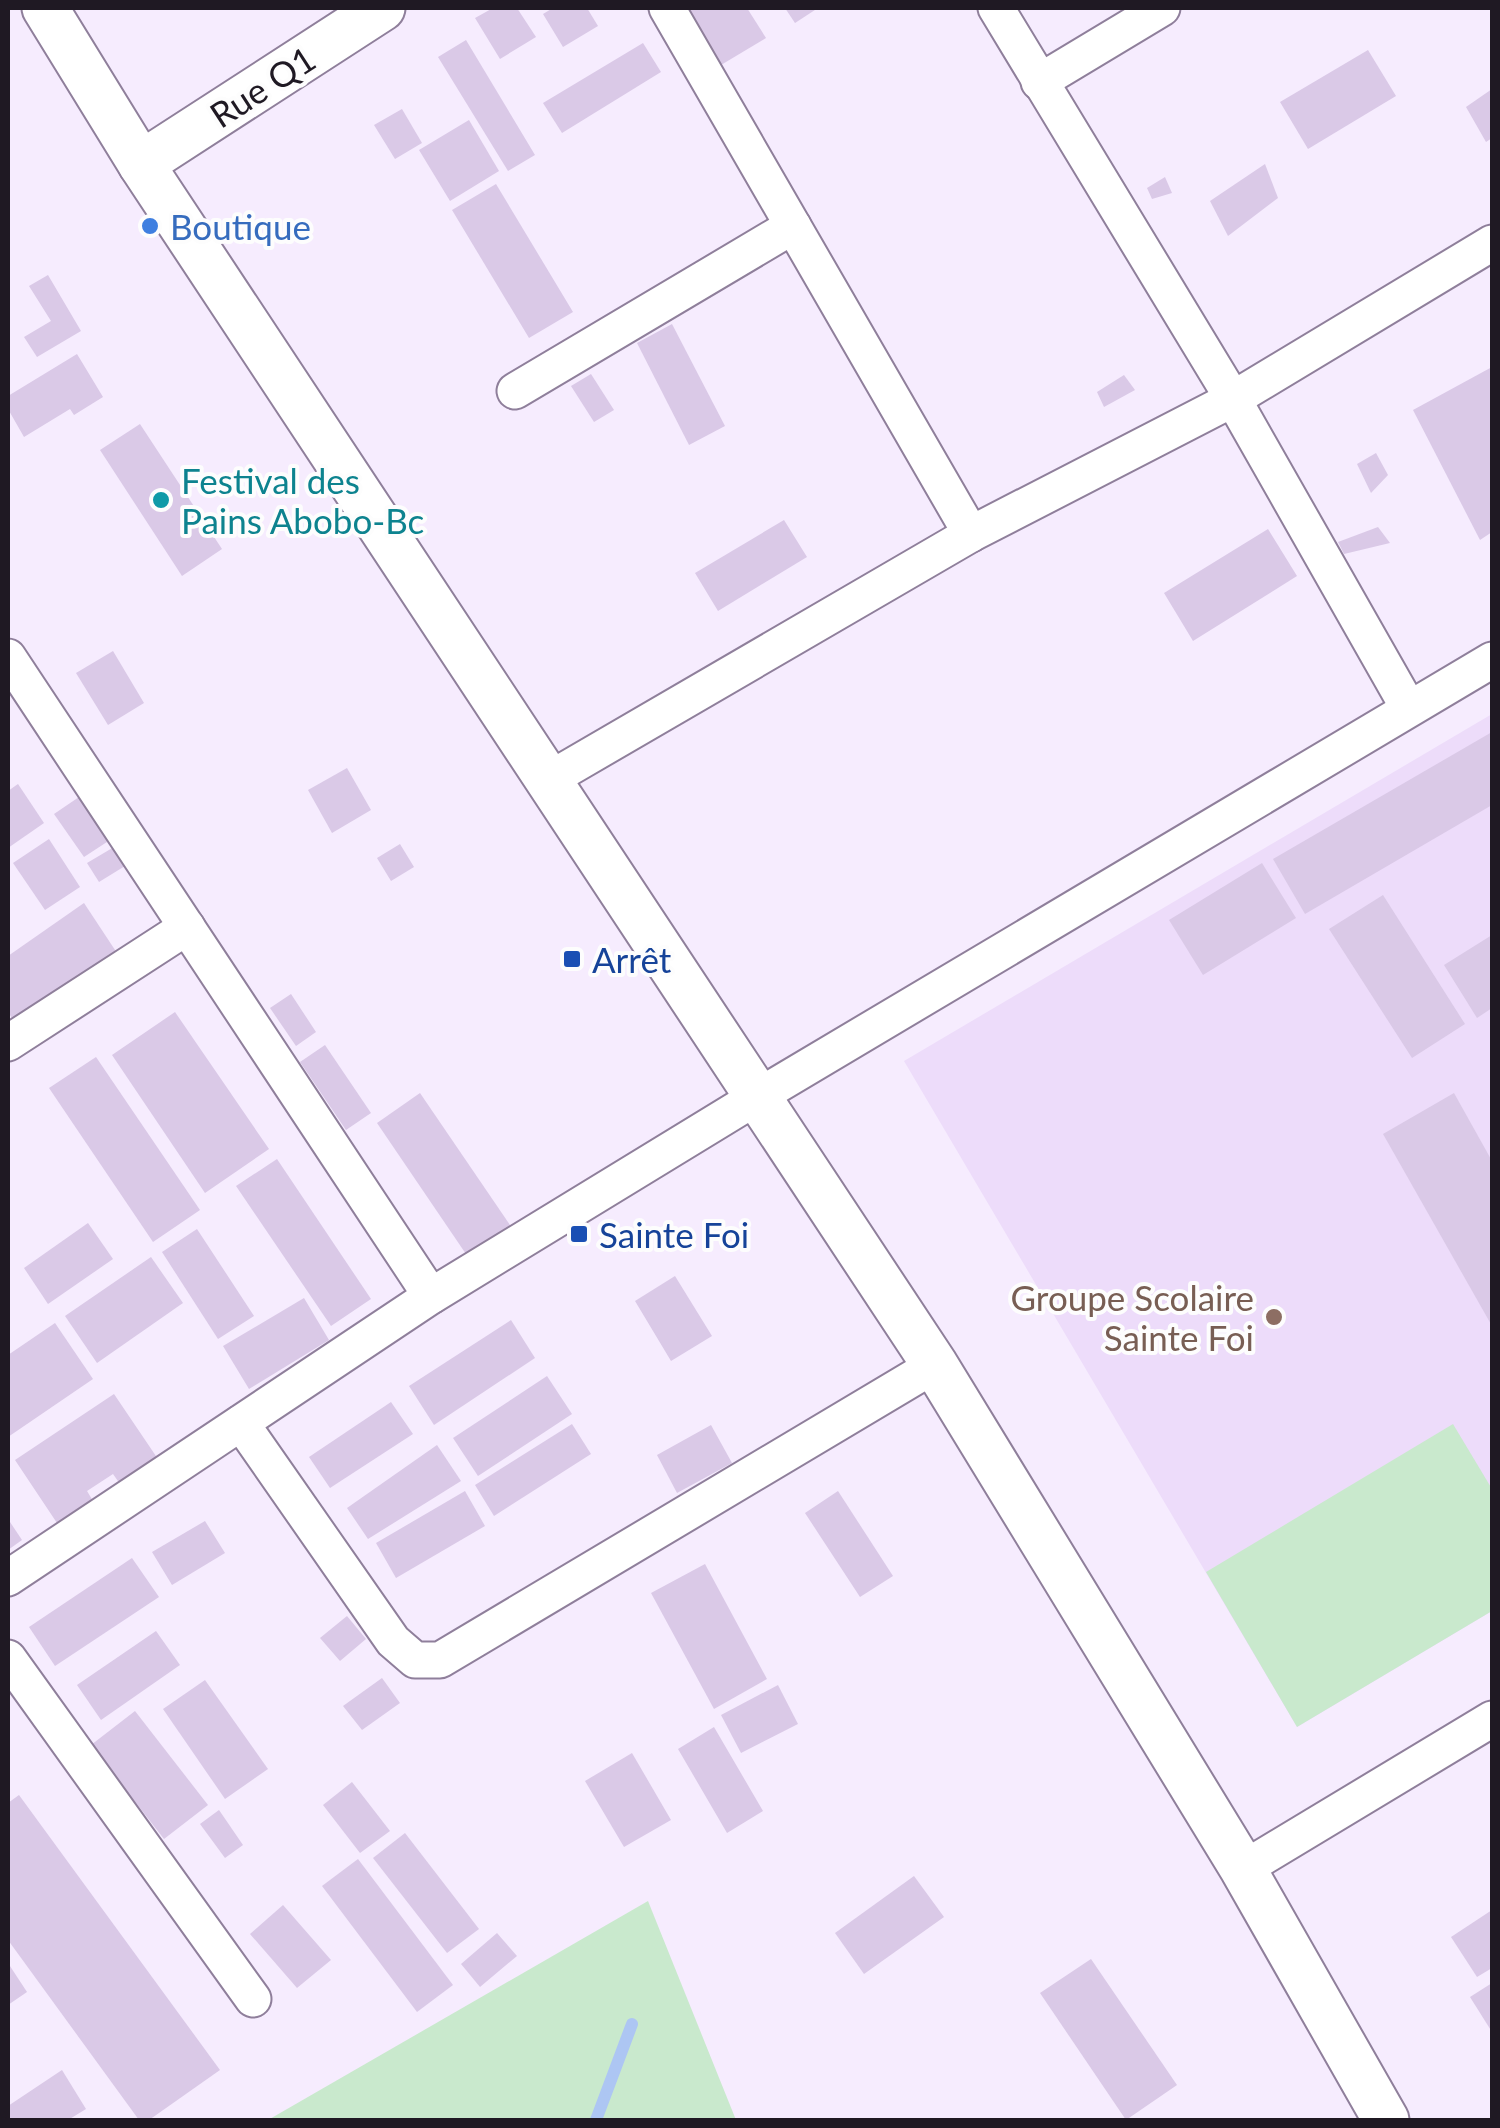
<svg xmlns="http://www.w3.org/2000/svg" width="1500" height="2128" font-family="Lato,sans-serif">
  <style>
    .built { fill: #eddcfa }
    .green { fill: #c9e9cd }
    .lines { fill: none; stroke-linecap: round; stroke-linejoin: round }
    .stream { stroke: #adc6f3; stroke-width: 12 }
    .building { fill: #dac9e7 }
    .minor-casing { stroke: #8f7f9b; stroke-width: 39 }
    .tertiary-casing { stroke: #8f7f9b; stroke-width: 49 }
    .minor { stroke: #fff; stroke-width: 35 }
    .tertiary { stroke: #fff; stroke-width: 45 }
    .shop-dot { fill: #3f7fe0; stroke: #fdfdfd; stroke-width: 4 }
    .culture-dot { fill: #0f9aa8; stroke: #fdfdfd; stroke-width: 4 }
    .transit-dot { fill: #1a4fb4; stroke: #fdfdfd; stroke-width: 4 }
    .education-dot { fill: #8d6e63; stroke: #fdfdfd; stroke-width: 4 }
    .labels { text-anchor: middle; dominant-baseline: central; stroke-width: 8; stroke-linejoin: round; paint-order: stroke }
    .street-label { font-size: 35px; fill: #1f1923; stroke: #fdfdfd }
    .shop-label { font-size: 35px; fill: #366cbe; stroke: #fdfdfd; text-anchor: start }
    .culture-label { font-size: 35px; fill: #0d838f; stroke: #fdfdfd; text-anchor: start }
    .transit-label { font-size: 35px; fill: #164399; stroke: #fdfdfd; text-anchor: start }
    .education-label { font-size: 35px; fill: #785e54; stroke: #fdfdfd; text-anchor: end }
  </style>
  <rect width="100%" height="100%" fill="#f6ecfe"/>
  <!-- built -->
  <path class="built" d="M1492,714V1611L1297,1727L904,1061Z"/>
  <!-- green -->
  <g class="green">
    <path d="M1453,1424L1492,1489V1611L1297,1727L1206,1572Z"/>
    <path d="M648,1901L736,2120H268Z"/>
  </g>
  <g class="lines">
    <!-- stream -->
    <path class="stream" d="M596,2120L632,2024"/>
  </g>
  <!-- building -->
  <g class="building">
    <path d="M493,8H517L536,37L500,59L475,18Z"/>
    <path d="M553,8H587L598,26L563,47L543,14Z"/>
    <path d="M686,8H747L766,38L721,65Z"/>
    <path d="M785,8H818L795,23Z"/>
    <path d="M466,40L535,155L508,171L438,57Z"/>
    <path d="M643,43L661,72L562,133L543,103Z"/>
    <path d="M1368,50L1396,96L1308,149L1280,102Z"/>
    <path d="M1492,89V138L1486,142L1466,107Z"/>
    <path d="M402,109L422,143L395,159L374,125Z"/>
    <path d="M469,120L499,171L450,201L419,150Z"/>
    <path d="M1265,164L1278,198L1228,236L1210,201Z"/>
    <path d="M1165,177L1172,193L1152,199L1147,188Z"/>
    <path d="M496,184L573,312L529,338L452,210Z"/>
    <path d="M48,275L81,331L37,357L24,337L51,321L29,286Z"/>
    <path d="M672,324L725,426L689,445L637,343Z"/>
    <path d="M77,354L103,397L74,415L70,409L24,437L8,409V396Z"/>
    <path d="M1492,367V532L1480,540L1413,410Z"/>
    <path d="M591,374L614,410L594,422L571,386Z"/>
    <path d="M1124,375L1135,390L1104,407L1097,392Z"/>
    <path d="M140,424L222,549L182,576L100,450Z"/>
    <path d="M1376,453L1388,475L1371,493L1357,464Z"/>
    <path d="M784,520L807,557L718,611L695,573Z"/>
    <path d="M1378,527L1390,543L1344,554L1338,542Z"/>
    <path d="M1268,529L1297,576L1193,641L1164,593Z"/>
    <path d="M113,651L144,703L108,725L76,673Z"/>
    <path d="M1492,732V805L1305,914L1273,859Z"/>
    <path d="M347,768L371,810L332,833L308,790Z"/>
    <path d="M18,784L44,823L8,848V791Z"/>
    <path d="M79,797L110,840L84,857L54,814Z"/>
    <path d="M49,839L80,887L45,910L13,863Z"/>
    <path d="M400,844L414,867L391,881L377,858Z"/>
    <path d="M114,847L125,866L99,882L87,863Z"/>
    <path d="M1262,863L1296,918L1203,975L1169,920Z"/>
    <path d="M1383,895L1465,1024L1412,1058L1329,929Z"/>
    <path d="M84,903L117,953L15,1023L8,1012V956Z"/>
    <path d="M1492,935V1008L1477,1018L1444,965Z"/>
    <path d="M291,994L316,1032L296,1046L270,1008Z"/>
    <path d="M175,1012L269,1149L205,1193L112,1055Z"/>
    <path d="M325,1045L371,1113L346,1130L300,1062Z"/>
    <path d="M96,1057L200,1210L153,1242L49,1088Z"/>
    <path d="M420,1093L512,1228L468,1257L377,1123Z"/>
    <path d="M1454,1093L1492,1161V1326L1383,1134Z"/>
    <path d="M277,1159L371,1299L331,1326L236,1186Z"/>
    <path d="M88,1223L113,1259L48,1304L24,1268Z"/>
    <path d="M197,1229L254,1316L218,1339L162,1252Z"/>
    <path d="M151,1257L183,1303L97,1363L65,1316Z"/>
    <path d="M675,1276L712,1336L671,1361L635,1301Z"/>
    <path d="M304,1298L329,1340L249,1389L223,1346Z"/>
    <path d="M511,1320L535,1358L434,1425L409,1386Z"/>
    <path d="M55,1323L93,1379L8,1437V1355Z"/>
    <path d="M547,1376L572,1414L478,1476L453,1438Z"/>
    <path d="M114,1394L162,1465L125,1491L113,1474L87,1491L96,1506L61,1529L15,1460Z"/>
    <path d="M391,1402L413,1434L330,1488L309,1457Z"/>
    <path d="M572,1424L591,1454L494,1516L475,1485Z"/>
    <path d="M711,1425L732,1463L677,1493L657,1455Z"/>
    <path d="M437,1445L461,1481L368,1539L347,1508Z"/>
    <path d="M465,1491L485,1526L396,1578L376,1543Z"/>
    <path d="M838,1491L893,1576L860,1597L805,1513Z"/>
    <path d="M8,1519L22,1540L8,1550Z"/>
    <path d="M205,1521L225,1553L172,1585L152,1552Z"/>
    <path d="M132,1558L159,1597L55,1666L29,1627Z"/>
    <path d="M705,1564L767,1679L714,1709L651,1593Z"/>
    <path d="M347,1616L366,1639L340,1661L320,1638Z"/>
    <path d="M156,1631L180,1665L101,1720L77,1685Z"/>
    <path d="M382,1678L400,1703L362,1730L343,1706Z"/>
    <path d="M205,1680L268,1769L225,1799L163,1709Z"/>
    <path d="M778,1685L798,1724L741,1753L721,1715Z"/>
    <path d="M135,1711L208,1805L164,1839L91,1745Z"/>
    <path d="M714,1727L763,1811L727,1833L678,1749Z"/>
    <path d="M632,1753L671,1820L624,1847L585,1781Z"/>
    <path d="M352,1782L390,1831L360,1853L323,1805Z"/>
    <path d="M19,1795L220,2070L149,2120H139L8,1940V1803Z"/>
    <path d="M219,1810L243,1845L225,1858L200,1824Z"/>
    <path d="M405,1833L479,1929L447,1953L373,1858Z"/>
    <path d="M358,1859L453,1985L417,2012L322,1886Z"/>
    <path d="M914,1876L944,1917L864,1974L835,1933Z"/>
    <path d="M283,1905L331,1960L297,1988L250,1934Z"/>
    <path d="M1492,1910V1968L1477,1977L1451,1937Z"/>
    <path d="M497,1933L517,1956L480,1987L461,1964Z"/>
    <path d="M1091,1959L1177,2085L1126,2120L1040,1993Z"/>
    <path d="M8,1963L27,1992L8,2005Z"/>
    <path d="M1492,1983V2032L1470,1997Z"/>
    <path d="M62,2070L86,2109L68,2120H8V2106Z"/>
  </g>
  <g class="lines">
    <!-- minor casing -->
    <g class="minor-casing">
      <g id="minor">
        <path d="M667,8L971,534"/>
        <path d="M996,8L1233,399L1408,707"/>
        <path d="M1039,82L1162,8"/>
        <path d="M515,391L793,226"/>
        <path d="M8,657L431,1296"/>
        <path d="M548,780L971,534L1233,399L1492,243"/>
        <path d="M8,1043L187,927"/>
        <path d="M241,1423L393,1641L415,1660H440L935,1365"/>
        <path d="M8,1578L431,1296L757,1097L1492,660"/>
        <path d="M8,1658L253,1999"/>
        <path d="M1243,1869L1492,1719"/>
      </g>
    </g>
    <!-- tertiary casing -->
    <g class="tertiary-casing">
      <g id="tertiary">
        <path d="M45,8L141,164L935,1365L1243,1869L1386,2120"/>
        <path d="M141,164L382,8"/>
      </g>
    </g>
    <!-- minor -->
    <use href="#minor" class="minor"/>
    <!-- tertiary -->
    <use href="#tertiary" class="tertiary"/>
  </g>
  <!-- markers -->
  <circle class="shop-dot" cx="150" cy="226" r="10"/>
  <circle class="culture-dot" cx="161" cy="500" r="10"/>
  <g class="transit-dot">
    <rect x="562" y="949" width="20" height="20" rx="5"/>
    <rect x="569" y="1224" width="20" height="20" rx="5"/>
  </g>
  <circle class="education-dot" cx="1274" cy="1317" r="10"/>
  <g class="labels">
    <!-- street labels -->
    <g class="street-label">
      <text transform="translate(262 86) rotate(-33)">Rue Q1</text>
    </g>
    <!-- shop labels -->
    <g class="shop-label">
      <text x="170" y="226">Boutique</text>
    </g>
    <!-- culture labels -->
    <g class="culture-label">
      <text x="181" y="480">Festival des<tspan x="181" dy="40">Pains Abobo-Bc</tspan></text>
    </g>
    <!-- transit labels -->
    <g class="transit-label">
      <text x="592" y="959">Arrêt</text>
      <text x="599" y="1234">Sainte Foi</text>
    </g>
    <!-- education labels -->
    <g class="education-label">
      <text x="1254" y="1297">Groupe Scolaire<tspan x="1254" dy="40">Sainte Foi</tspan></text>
    </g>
  </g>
  <!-- border -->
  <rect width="1500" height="2128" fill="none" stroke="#1f1923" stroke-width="20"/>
</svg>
